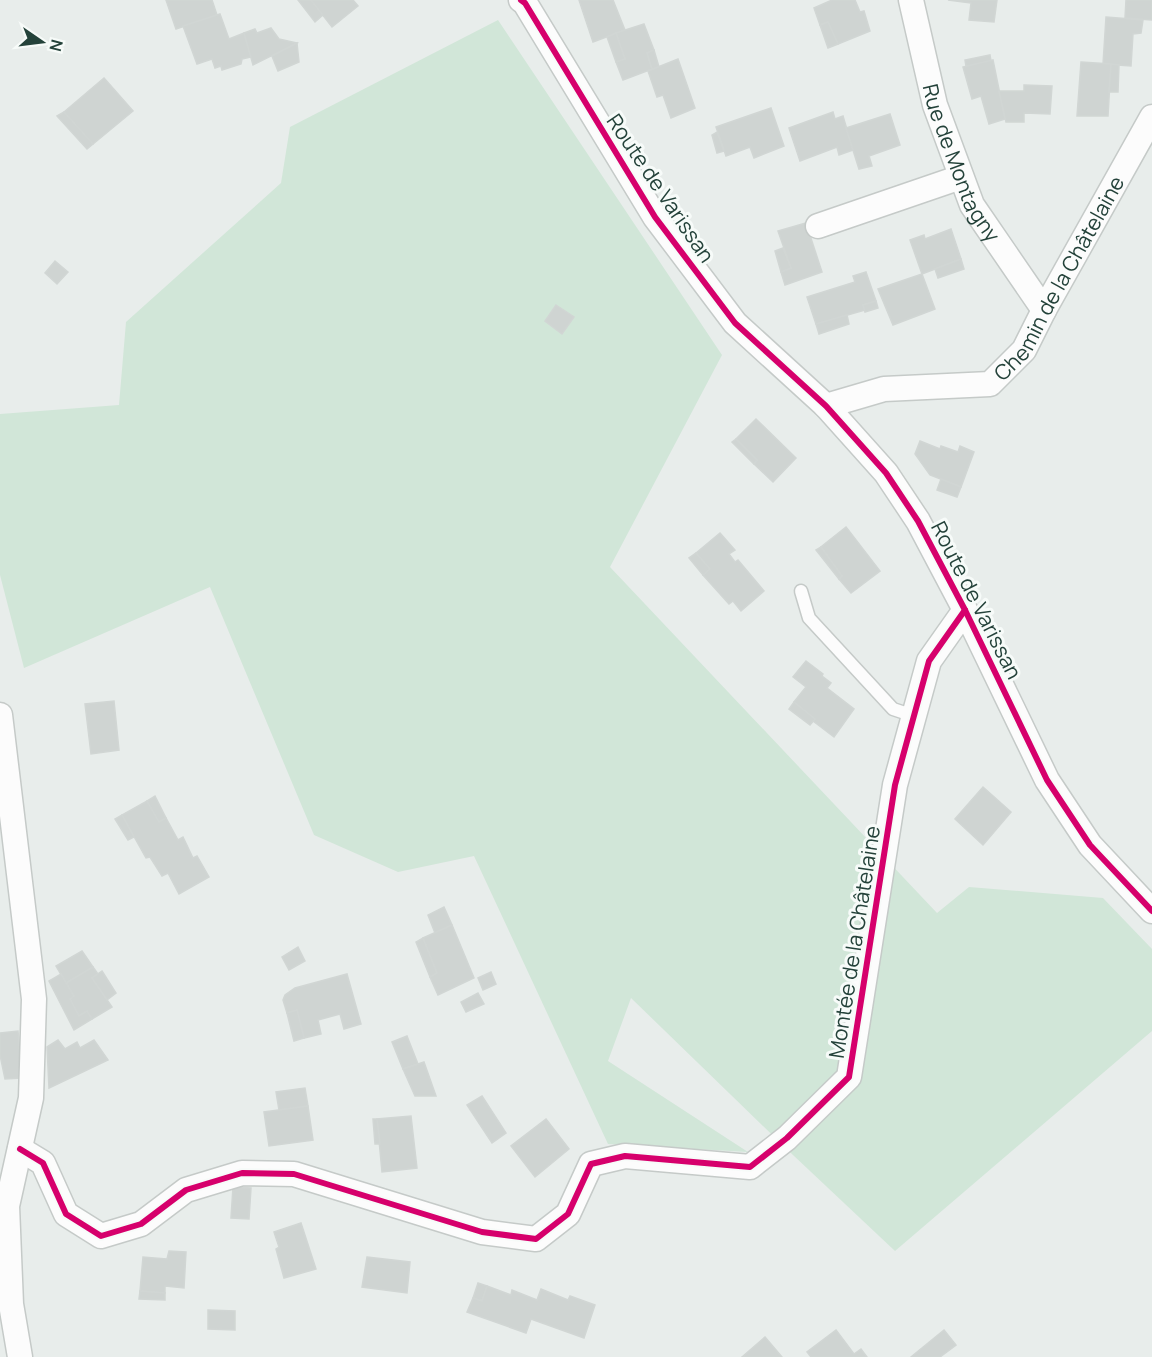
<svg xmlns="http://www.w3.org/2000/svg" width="1152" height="1357" font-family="Manrope,sans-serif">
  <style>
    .green { fill: #d1e6d8 }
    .building { fill: #cfd4d2; stroke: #d1d6d4; stroke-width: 1.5 }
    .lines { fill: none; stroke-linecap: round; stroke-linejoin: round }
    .service-casing { stroke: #c5cac8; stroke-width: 15 }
    .minor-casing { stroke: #c5cac8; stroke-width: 27 }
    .service { stroke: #fcfcfc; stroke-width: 12 }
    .minor { stroke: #fcfcfc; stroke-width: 24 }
    .cycleway-casing { stroke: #f7fbf9; stroke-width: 10 }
    .cycleway { stroke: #d6006c; stroke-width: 6 }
    .labels { text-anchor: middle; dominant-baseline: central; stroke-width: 6; stroke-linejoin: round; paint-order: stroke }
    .street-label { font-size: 21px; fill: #24423a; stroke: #f7fbf9 }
  </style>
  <rect width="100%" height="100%" fill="#e8edeb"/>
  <!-- green -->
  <path class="green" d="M498,20L722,355L610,567L937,913L969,887L1103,898L1152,949V1031L895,1251L793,1155L631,998L608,1061L748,1152L608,1144L474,856L398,872L314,835L210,587L24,668L0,575V414L119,405L126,322L281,183L290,127Z"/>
  <!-- building -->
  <g class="building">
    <path d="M166,0H212L217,15L176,29Z"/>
    <path d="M298,0H311L323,15L315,22Z"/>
    <path d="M311,0H353L358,6L332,27Z"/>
    <path d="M579,0H613L625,30L593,42Z"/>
    <path d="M832,0H855L860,12L864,11L870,31L838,44L828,22L820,25L814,8Z"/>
    <path d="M948,0H997L994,22L969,20L971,3Z"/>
    <path d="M1126,0H1152V20L1125,18Z"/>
    <path d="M220,14L229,39L244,33L251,57L242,59L241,64L222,70L221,66L215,68L212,59L197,64L183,26Z"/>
    <path d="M1106,17L1143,20L1141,33L1133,34L1131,66L1103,64Z"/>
    <path d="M828,22L838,44L828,48L820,25Z"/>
    <path d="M644,24L654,50L647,53L652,69L623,80L616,62L625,59L616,33Z"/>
    <path d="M271,28L279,39L297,43L253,65L244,33L255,29L257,33Z"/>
    <path d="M616,33L625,59L616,62L607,37Z"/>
    <path d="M297,43L299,62L278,71L272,56Z"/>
    <path d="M654,50L659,67L652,69L647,53Z"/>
    <path d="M990,55L991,61L966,66L965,60Z"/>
    <path d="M678,59L695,108L671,118L663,95L657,97L648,71Z"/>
    <path d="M993,60L1005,119L989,124L981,96L972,99L963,67Z"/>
    <path d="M1081,62L1111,64L1108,116H1077Z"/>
    <path d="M1111,64L1119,65L1118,92H1109Z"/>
    <path d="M104,78L133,111L93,144L64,112Z"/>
    <path d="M1024,85L1052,86L1050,114L1024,113V122H1006L999,91H1024Z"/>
    <path d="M771,108L784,146L754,158L750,147L726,156L716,127Z"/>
    <path d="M64,112L93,144L87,149L57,116Z"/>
    <path d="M833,112L835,119L843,116L853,150L839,155L837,147L800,161L789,128Z"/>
    <path d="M890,114L900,145L869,156L872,166L859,169L846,128Z"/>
    <path d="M717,132L724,151L717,153L712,135Z"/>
    <path d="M806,223L822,272L785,285L781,272L791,268L778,231Z"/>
    <path d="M951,229L961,259L922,274L910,240L924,235L925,239Z"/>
    <path d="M783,248L791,268L781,272L775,251Z"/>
    <path d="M961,259L964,269L938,278L935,269Z"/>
    <path d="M55,261L68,272L57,284L45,273Z"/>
    <path d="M866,272L876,301L863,305L865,310L816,324L807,297L855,282L853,276Z"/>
    <path d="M922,274L935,309L893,325L878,289Z"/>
    <path d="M876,301L878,308L865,312L863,305Z"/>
    <path d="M556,305L574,317L562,334L545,321Z"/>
    <path d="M847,315L849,324L819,334L816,324Z"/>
    <path d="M756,419L796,458L773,482L754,464L757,460L736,439Z"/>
    <path d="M736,439L757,460L754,464L732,442Z"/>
    <path d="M920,441L940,449L941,446L958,452L960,446L974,452L961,487L930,475L915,454Z"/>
    <path d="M941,479L961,487L957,497L937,490Z"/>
    <path d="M846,527L880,571L851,593L839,579L842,576L821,547Z"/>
    <path d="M720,533L735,550L729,554L735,562L738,560L764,591L741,611L733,601L729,604L703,575L710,569L696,553Z"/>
    <path d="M821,547L842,576L839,579L816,550Z"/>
    <path d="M696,553L710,569L703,575L689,558Z"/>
    <path d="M806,661L823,674L822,676L831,683L827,688L854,709L834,737L813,721L815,719L794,702L806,687L793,677Z"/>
    <path d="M114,701L119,750L91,754L85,704Z"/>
    <path d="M794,702L815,719L810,725L789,709Z"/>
    <path d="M983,787L1011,812L983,845L955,819Z"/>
    <path d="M155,796L166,818L159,822L147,801Z"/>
    <path d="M147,801L159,822L166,818L178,840L183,837L193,858L197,856L209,877L179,894L168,873L162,876L150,857L146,858L122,815Z"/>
    <path d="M122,815L134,837L128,840L115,819Z"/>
    <path d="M444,907L452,925L435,933L428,915Z"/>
    <path d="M452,925L474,978L438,995L430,977L437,973L423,938Z"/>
    <path d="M423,938L437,973L430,977L416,942Z"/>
    <path d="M298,947L305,961L289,970L282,957Z"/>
    <path d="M82,951L93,967L66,983L56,966Z"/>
    <path d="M93,967L98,974L92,978L112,1007L92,1019L87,1011L79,1016L70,999L74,996L66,983Z"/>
    <path d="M102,971L116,993L107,1000L92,978Z"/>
    <path d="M491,972L496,984L483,990L478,978Z"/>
    <path d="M61,974L74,996L70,999L79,1016L87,1011L92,1019L74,1030L49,981Z"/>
    <path d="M347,974L361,1024L344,1029L340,1014L318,1020L321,1034L304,1038L297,1010L287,1013L283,1000L285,995L295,988Z"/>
    <path d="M478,993L484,1004L466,1012L461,1002Z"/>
    <path d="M297,1010L304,1038L294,1041L287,1013Z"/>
    <path d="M18,1031L22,1078L5,1079L0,1055V1033Z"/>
    <path d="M407,1036L418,1064L403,1069L392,1042Z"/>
    <path d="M58,1040L65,1049L77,1042L80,1048L94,1040L108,1060L49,1088L47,1047Z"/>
    <path d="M424,1062L436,1096H415L403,1069Z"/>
    <path d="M305,1088L308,1106L279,1110L276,1092Z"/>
    <path d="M482,1096L506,1133L492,1143L467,1105Z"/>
    <path d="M308,1106L313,1140L269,1146L264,1112Z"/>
    <path d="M411,1116L417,1168L382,1172L377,1119Z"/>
    <path d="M373,1119H377L380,1144H375Z"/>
    <path d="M546,1119L569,1149L535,1177L511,1146Z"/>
    <path d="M233,1187L251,1188L249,1219L231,1218Z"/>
    <path d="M301,1223L316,1269L284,1278L276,1249L279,1247L274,1232Z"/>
    <path d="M169,1251L186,1252L184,1288L165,1286V1293L140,1291L143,1257L167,1259Z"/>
    <path d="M367,1257L410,1262L407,1293L362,1287Z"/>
    <path d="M478,1283L487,1286L482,1301L473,1298Z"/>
    <path d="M487,1286L511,1295L512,1290L537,1300L541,1289L568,1300L570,1296L595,1305L584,1338L531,1319L526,1333L467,1312L473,1298L482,1301Z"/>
    <path d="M140,1291L165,1293V1300L139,1299Z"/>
    <path d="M208,1310L235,1311V1330L208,1329Z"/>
    <path d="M836,1330L854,1354L861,1349L867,1357H811L807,1352Z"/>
    <path d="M944,1330L956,1345L940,1357H911Z"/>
    <path d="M765,1337L782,1357H742Z"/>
  </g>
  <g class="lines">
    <!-- service casing -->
    <g class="service-casing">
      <path id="service" d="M801,591L809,618L893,709L914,716"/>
    </g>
    <!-- minor casing -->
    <g class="minor-casing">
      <g id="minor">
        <path d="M521,0L525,3L655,217L735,323L826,406L886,473L918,521L965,610L1047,780L1090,845L1152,911"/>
        <path id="s1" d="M911,0L935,105L972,205L1044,310"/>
        <path d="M818,226L961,177"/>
        <path id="s2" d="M826,406L884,389L990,384L1024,350L1044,310L1152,117"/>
        <path d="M0,715L34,999L31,1098L7,1206L11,1304L20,1357"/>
        <path d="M20,1149L43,1163L66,1214L101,1236L141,1224L186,1190L242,1173L294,1174L482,1232L536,1239L568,1214L591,1164L625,1156L750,1167L787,1138L849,1077L895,785L929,661L965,610"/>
      </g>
    </g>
    <!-- service -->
    <use href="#service" class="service"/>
    <!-- minor -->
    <use href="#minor" class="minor"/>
    <!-- cycleway casing -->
    <g class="cycleway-casing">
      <g id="cycleway">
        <path d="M521,0L525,3L655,217L735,323L826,406L886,473L918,521L965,610L1047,780L1090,845L1152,911"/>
        <path d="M20,1149L43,1163L66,1214L101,1236L141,1224L186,1190L242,1173L294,1174L482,1232L536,1239L568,1214L591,1164L625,1156L750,1167L787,1138L849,1077L895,785L929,661L965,610"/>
      </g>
    </g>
    <!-- cycleway -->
    <use href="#cycleway" class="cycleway"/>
  </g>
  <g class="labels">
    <!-- street labels -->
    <g class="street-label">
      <text stroke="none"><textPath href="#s1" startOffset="171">Rue de Montagny</textPath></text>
      <text transform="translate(661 188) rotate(56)">Route de Varissan</text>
      <text stroke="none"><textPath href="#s2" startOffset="294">Chemin de la Châtelaine</textPath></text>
      <text transform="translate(977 600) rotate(63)">Route de Varissan</text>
      <text transform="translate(854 942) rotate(-81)">Montée de la Châtelaine</text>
    </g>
  </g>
  <!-- north arrow -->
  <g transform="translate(42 42) rotate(104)" stroke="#f7fbf9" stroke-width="4.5" paint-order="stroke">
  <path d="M0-4.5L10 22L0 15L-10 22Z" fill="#24423a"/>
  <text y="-9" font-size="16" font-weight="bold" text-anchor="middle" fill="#24423a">N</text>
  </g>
</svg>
